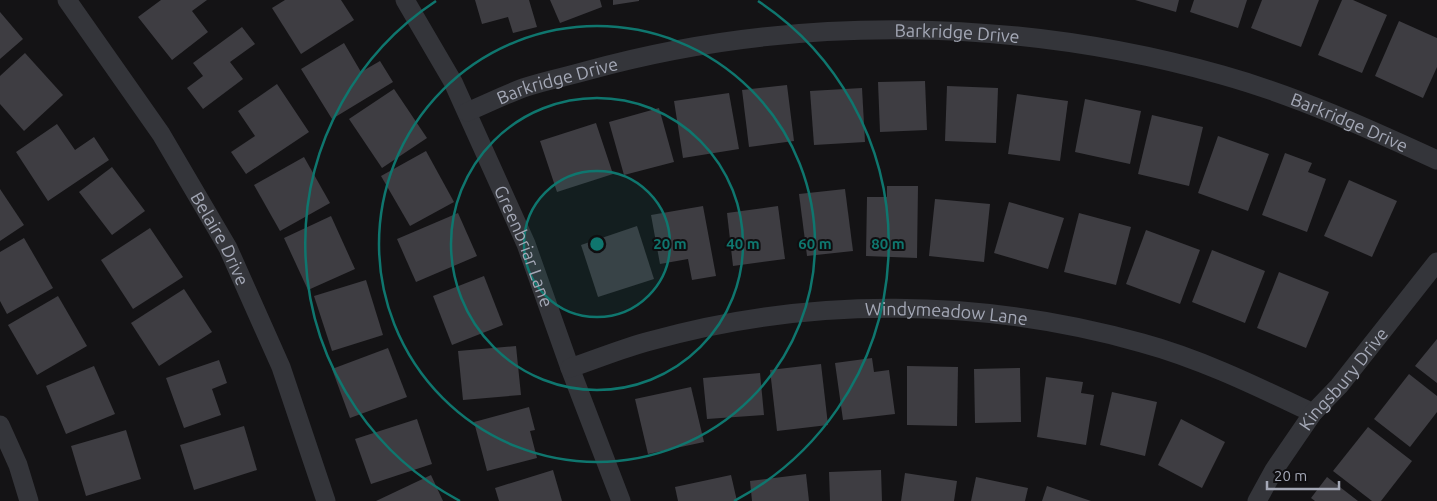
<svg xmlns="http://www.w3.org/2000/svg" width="1437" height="501" font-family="Ubuntu,sans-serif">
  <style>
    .building { fill: #3e3d42 }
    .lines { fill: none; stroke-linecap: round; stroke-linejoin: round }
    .street { stroke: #34353a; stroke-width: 19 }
    .ring { fill: none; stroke: #0f766e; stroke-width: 2.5 }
    .labels { text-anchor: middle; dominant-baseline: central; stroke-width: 4; stroke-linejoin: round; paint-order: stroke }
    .street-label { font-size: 18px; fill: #a4a8b6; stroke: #0f0e10 }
    .centre { fill: #0f766e; stroke: #0f0e10; stroke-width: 2.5 }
    .ring-label { font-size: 15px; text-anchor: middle; font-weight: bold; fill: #0f766e; stroke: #0f0e10; stroke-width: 4; stroke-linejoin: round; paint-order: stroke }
  </style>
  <rect width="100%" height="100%" fill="#141315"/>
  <!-- building -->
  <g class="building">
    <path d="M161,0H207L192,11L208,32L172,60L138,17Z"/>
    <path d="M285,0H341L354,20L301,54L272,8Z"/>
    <path d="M475,0H529L537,27L513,33L508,17L482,24Z"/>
    <path d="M550,0H600L602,7L560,23Z"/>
    <path d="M613,0H639V1L613,5Z"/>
    <path d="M1135,0H1179L1176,12Z"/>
    <path d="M1194,0H1247L1238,28L1190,12Z"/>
    <path d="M1262,0H1319L1301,47L1251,28Z"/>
    <path d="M1342,0H1353L1387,15L1362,73L1318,55Z"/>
    <path d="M0,12L23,39L0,59Z"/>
    <path d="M1399,21L1437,38V67L1423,98L1375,76Z"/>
    <path d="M242,27L255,44L230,62L243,79L203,109L187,88L203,76L193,63Z"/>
    <path d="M344,43L361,72L380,61L393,82L332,119L301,69Z"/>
    <path d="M25,53L63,95L24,131L0,104V76Z"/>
    <path d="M925,81L927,130L880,132L878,82Z"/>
    <path d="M277,84L309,132L246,174L231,152L255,136L238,111Z"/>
    <path d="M787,85L794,141L749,147L742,90Z"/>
    <path d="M947,86L998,88L996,143L945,141Z"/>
    <path d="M862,88L865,142L814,145L810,91Z"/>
    <path d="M394,89L427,138L382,168L349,119Z"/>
    <path d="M729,93L739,149L683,158L674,101Z"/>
    <path d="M1017,94L1068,101L1060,161L1008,154Z"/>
    <path d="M1085,99L1141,111L1130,164L1075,152Z"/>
    <path d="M659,108L674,162L624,175L609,122Z"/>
    <path d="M1152,115L1203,127L1189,186L1138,174Z"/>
    <path d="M596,123L613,174L557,192L540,141Z"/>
    <path d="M57,124L75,150L94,137L109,160L48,201L16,152Z"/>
    <path d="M1218,136L1269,154L1248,211L1198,193Z"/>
    <path d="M426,151L454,202L410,226L381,176Z"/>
    <path d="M1285,153L1312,163L1308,172L1326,179L1307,232L1262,215Z"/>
    <path d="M304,157L330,203L280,231L254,185Z"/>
    <path d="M112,167L145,211L112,235L79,192Z"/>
    <path d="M1349,180L1397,201L1372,257L1324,236Z"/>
    <path d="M887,186H918L917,258L866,256L867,197H887Z"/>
    <path d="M0,189L24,225L0,241Z"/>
    <path d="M845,189L853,251L807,256L799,194Z"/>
    <path d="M935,199L990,204L984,262L929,256Z"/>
    <path d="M1009,202L1064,218L1048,269L994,253Z"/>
    <path d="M703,206L716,276L692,280L688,259L660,264L651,215Z"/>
    <path d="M778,206L785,259L733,266L727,213Z"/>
    <path d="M458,213L477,256L416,282L397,239Z"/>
    <path d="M1079,213L1131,227L1116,285L1064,272Z"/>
    <path d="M331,216L355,269L308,290L284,238Z"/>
    <path d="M637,226L654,279L598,297L581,245Z"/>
    <path d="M150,228L183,277L133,309L101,260Z"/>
    <path d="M1146,230L1200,250L1180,304L1126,284Z"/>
    <path d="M24,238L53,288L7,314L0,301V252Z"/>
    <path d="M1212,250L1265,271L1245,323L1192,302Z"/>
    <path d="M1279,272L1329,292L1306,348L1257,328Z"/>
    <path d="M484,276L503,325L452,345L433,296Z"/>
    <path d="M366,280L383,335L332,351L314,296Z"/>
    <path d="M184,289L212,332L159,366L131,323Z"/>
    <path d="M58,296L87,346L37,375L8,325Z"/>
    <path d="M1437,339V383L1415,366Z"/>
    <path d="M516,346L521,395L463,400L458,351Z"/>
    <path d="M388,348L407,397L350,418L332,369Z"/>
    <path d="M872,358L874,372L889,370L895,414L843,420L835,363Z"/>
    <path d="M219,360L227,383L212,389L221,415L184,428L166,378Z"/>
    <path d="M821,364L828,425L777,431L770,370Z"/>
    <path d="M94,366L115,414L66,434L46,386Z"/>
    <path d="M907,366L958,367L957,426L907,425Z"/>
    <path d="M1020,368L1021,422L975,423L974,369Z"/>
    <path d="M760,373L764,415L707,419L703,378Z"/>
    <path d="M1409,374L1437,396V412L1410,447L1374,419Z"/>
    <path d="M1046,377L1083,382L1081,393L1094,395L1086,445L1037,437Z"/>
    <path d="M691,387L704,442L648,454L635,399Z"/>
    <path d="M1112,392L1157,402L1145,456L1100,445Z"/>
    <path d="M529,407L535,430L530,431L537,458L487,471L474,422Z"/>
    <path d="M417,419L432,464L371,484L355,439Z"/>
    <path d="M1181,419L1225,442L1202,488L1158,465Z"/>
    <path d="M244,426L257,470L194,490L180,445Z"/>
    <path d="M1368,427L1412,461L1381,501H1372L1333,471Z"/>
    <path d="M126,430L141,479L86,496L71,446Z"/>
    <path d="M553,470L562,501H499L495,488Z"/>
    <path d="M881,470L882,501H830L829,472Z"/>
    <path d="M905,473L957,481L954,501H901Z"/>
    <path d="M806,474L809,501H752L750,481Z"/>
    <path d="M431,475L443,501H376Z"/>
    <path d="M731,475L737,501H678L675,487Z"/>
    <path d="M976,477L1028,488L1025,501H971Z"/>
    <path d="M1327,477L1358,501H1315L1311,498Z"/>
    <path d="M1047,486L1091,501H1042Z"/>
  </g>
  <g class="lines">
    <!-- street -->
    <g class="street">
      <path id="s1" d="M67,0L161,134L228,248L281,367L326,501"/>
      <path id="s2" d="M405,0L453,82L526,244L570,368L621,501"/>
      <path id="s3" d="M467,112C486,104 504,95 523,88C543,81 565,77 586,71C791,14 1017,17 1222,75C1297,96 1367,128 1437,160"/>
      <path id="s4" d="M570,368C597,359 623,348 650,341C810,296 982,298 1142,343C1201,359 1258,387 1313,413"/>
      <path d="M0,425L18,465L29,501"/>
      <path id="s5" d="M1257,501L1274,470L1313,413L1339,386L1437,262"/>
    </g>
  </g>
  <!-- distance rings -->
  <circle cx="597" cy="244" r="73" fill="#0f766e" fill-opacity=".12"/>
  <g class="ring">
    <circle cx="597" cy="244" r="73"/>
    <circle cx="597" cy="244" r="146"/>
    <circle cx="597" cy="244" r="218"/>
    <path d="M460 501A291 291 0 0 1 436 1M758 1A291 291 0 0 1 734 501"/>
  </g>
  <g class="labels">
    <!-- street labels -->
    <g class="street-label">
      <text stroke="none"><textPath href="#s3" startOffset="501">Barkridge Drive</textPath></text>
      <text stroke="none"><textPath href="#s3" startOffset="96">Barkridge Drive</textPath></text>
      <text stroke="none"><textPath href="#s3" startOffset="906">Barkridge Drive</textPath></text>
      <text stroke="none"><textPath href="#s1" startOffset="284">Belaire Drive</textPath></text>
      <text stroke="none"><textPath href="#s2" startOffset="274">Greenbriar Lane</textPath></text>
      <text stroke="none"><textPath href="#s4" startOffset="384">Windymeadow Lane</textPath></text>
      <text stroke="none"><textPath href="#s5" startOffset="150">Kingsbury Drive</textPath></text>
    </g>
  </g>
  <circle cx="597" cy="244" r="8" class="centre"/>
  <g class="ring-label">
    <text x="670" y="249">20 m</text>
    <text x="743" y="249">40 m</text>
    <text x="815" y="249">60 m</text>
    <text x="888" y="249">80 m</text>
  </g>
  <!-- scale -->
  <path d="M1267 481v8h72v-8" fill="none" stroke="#a4a8b6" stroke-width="2.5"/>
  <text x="1274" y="481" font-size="15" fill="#a4a8b6" stroke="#0f0e10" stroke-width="4" paint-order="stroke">20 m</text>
</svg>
